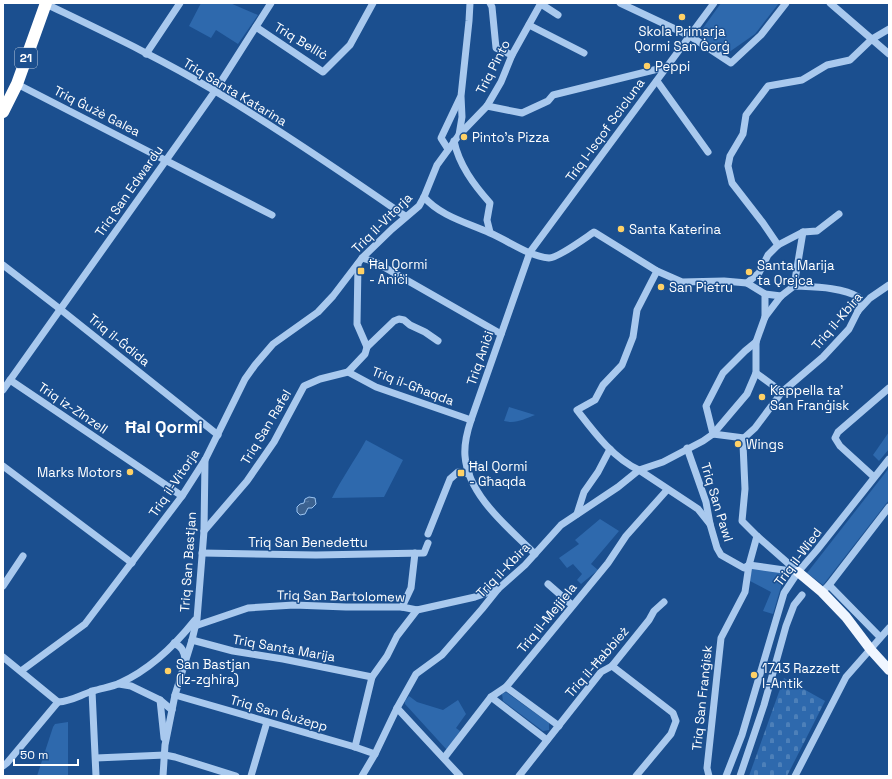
<svg xmlns="http://www.w3.org/2000/svg" width="892" height="779" font-family="'Space Grotesk',sans-serif">
  <style>
    .green { fill: #2e69ad }
    .cemetery { fill: url(#cemetery-stones) }
    .water { fill: url(#water-ripples); stroke: #9cc4f0 }
    .lines { fill: none; stroke-linecap: round; stroke-linejoin: round }
    .minor { stroke: #a9c9ee; stroke-width: 7 }
    .major { stroke: #f0f6ff; stroke-width: 10 }
    .highway { stroke: #fff; stroke-width: 12 }
    .poi-dot { fill: #ffd166; stroke: #1b4f8f; stroke-width: 1.5 }
    .labels { text-anchor: middle; dominant-baseline: central; stroke-width: 3; stroke-linejoin: round; paint-order: stroke }
    .shield { fill: #1b4f8f; stroke: #bbcadd; stroke-width: 1 }
    .shield-label { font-size: 12px; font-weight: bold; fill: #fff }
    .poi-label { font-size: 13px; fill: #fff; stroke: #1b4f8f; text-anchor: start }
    .street-label { font-size: 13px; fill: #fff; stroke: #1b4f8f }
    .district-label { font-size: 17px; font-weight: bold; fill: #fff; stroke: #1b4f8f }
  </style>
  <defs>
    <pattern id="cemetery-stones" width="16" height="16" patternUnits="userSpaceOnUse"><rect width="16" height="16" fill="#2e69ad"/><path d="M2 7V4a2 2 0 0 1 4 0v3zM10 15v-3a2 2 0 0 1 4 0v3z" fill="#4d80b9"/></pattern>
    <pattern id="water-ripples" width="26" height="14" patternUnits="userSpaceOnUse"><rect width="26" height="14" fill="#3c6290"/><path d="M2 4q2-2 4 0t4 0M15 11q2-2 4 0t4 0" fill="none" stroke="#597aa1"/></pattern>
  </defs>
  <rect width="100%" height="100%" fill="#1b4f8f"/>
  <!-- green -->
  <g class="green">
    <path d="M201,3H230L258,15L238,44L216,30L211,38L189,26Z"/>
    <path d="M721,3H779L755,34L725,55L698,35Z"/>
    <path d="M509,407L535,415C524,419 516,424 504,421Z"/>
    <path d="M889,432V449L879,461L873,455Z"/>
    <path d="M366,440L403,460L384,497L332,498C342,478 355,460 366,440Z"/>
    <path d="M889,468V500L823,585L807,573Z"/>
    <path d="M600,519L619,531L591,564L598,570L581,584L577,580L582,574L573,564L567,568L559,558L579,544L575,540Z"/>
    <path d="M752,567L785,573L773,614L763,611L771,592L750,581Z"/>
    <path d="M506,692L549,723V730L543,731L503,701L502,694Z"/>
    <path d="M409,696L417,702L443,710L458,700L466,714L456,728L460,731L447,750L405,704V701Z"/>
    <path d="M68,722V776H37L53,727L55,724Z"/>
  </g>
  <!-- cemetery -->
  <path class="cemetery" d="M784,678L825,701L787,776H749Z"/>
  <!-- water -->
  <path class="water" d="M309,497L315,498L316,504L312,508H308L305,514L300,515L297,512V507L300,504L304,503L305,499Z"/>
  <g class="lines">
    <!-- minor -->
    <g class="minor">
      <path d="M44,3C102,31 160,58 215,91C280,130 343,173 405,216"/>
      <path d="M490,3L492,7L496,48L512,55"/>
      <path d="M620,3L690,36L731,63L761,35L786,3"/>
      <path d="M830,3L889,54"/>
      <path d="M541,4L558,15"/>
      <path d="M529,25L584,53"/>
      <path d="M256,27L323,72L350,45L373,3"/>
      <path d="M146,54L180,3"/>
      <path d="M657,81L708,152"/>
      <path d="M17,84L272,215"/>
      <path d="M487,106L522,113L548,101L553,95L666,67"/>
      <path d="M459,135L487,106L501,82L512,55L541,3"/>
      <path d="M454,141C459,165 474,185 490,203L487,220L490,232"/>
      <path d="M448,149L441,138L460,98"/>
      <path d="M424,197C440,216 468,223 490,233C509,241 528,256 549,258C558,258 585,238 594,232L657,271L682,282L724,281L747,283L765,294L781,296"/>
      <path d="M778,245L763,223L732,183L728,166L730,156L743,134L746,115L768,86L802,80L827,65L850,60L872,39L889,29"/>
      <path d="M362,258L375,262L501,334"/>
      <path d="M3,265L60,309L218,435"/>
      <path d="M657,271L637,310L633,337L622,365L603,385L595,400L577,410C594,432 613,458 639,470L698,509L710,524"/>
      <path d="M747,283L759,273L768,255L778,245L803,232L817,231L839,214"/>
      <path d="M794,286L803,232"/>
      <path d="M765,294V317"/>
      <path d="M367,347L394,321L399,319L404,320L410,325L425,332L438,341"/>
      <path d="M348,372L376,387L471,420"/>
      <path d="M756,373L782,392"/>
      <path d="M10,380L182,496"/>
      <path d="M3,390L184,135L215,91L271,3"/>
      <path d="M713,434L744,438L755,428L782,392L823,357L849,329L858,311L870,298L889,285"/>
      <path d="M713,434L706,406L723,373L745,351L756,342"/>
      <path d="M744,438L743,444L745,489L742,521L757,536L798,572"/>
      <path d="M687,448L706,502L710,524L717,548L721,555L744,568L749,565"/>
      <path d="M3,466L132,563"/>
      <path d="M874,477L840,446L835,438L838,432L889,388"/>
      <path d="M577,514L584,492L598,472L610,449"/>
      <path d="M204,531L247,481L274,442L304,386L320,379L348,372L365,354L367,347L357,324L358,264"/>
      <path d="M428,534L450,479L458,472L469,474"/>
      <path d="M202,553L316,555L424,553L428,543"/>
      <path d="M535,554C509,528 468,496 465,456C464,444 467,432 471,420L530,252L714,3"/>
      <path d="M749,565L798,572"/>
      <path d="M548,584L572,605"/>
      <path d="M829,585L880,637"/>
      <path d="M3,586L23,556"/>
      <path d="M822,592L829,585L889,507"/>
      <path d="M402,607L411,588L415,553"/>
      <path d="M195,626L248,608L294,605L346,607H402L417,610L475,597L498,589"/>
      <path d="M192,640L233,651L283,659L372,677"/>
      <path d="M174,643C182,647 184,651 185,659"/>
      <path d="M3,657L58,702C72,701 80,695 93,691C102,688 112,687 120,683C149,670 175,645 195,620"/>
      <path d="M612,666L673,713L676,721L671,734L636,776"/>
      <path d="M21,671L85,624L182,496L205,460L245,379L255,365L273,344L318,312L333,296L362,258L392,229L419,206L424,197L437,165L459,135L462,117L461,96L469,21L470,3"/>
      <path d="M119,684L131,686L160,700L172,710"/>
      <path d="M506,687L559,726"/>
      <path d="M92,691L96,776"/>
      <path d="M175,695L355,747L375,754"/>
      <path d="M491,697L547,740"/>
      <path d="M160,700L164,738"/>
      <path d="M397,708L460,776"/>
      <path d="M355,747L372,677L387,656L397,636L417,610"/>
      <path d="M96,758L165,755L175,757L236,776"/>
      <path d="M444,758L491,697L506,687L608,563L626,536L667,490"/>
      <path d="M3,766L7,763L58,702"/>
      <path d="M163,776L165,745L175,695L192,640L197,619L204,531L205,460"/>
      <path d="M251,776L267,722"/>
      <path d="M362,776L375,754L397,708L416,674L442,655L482,609L498,589L525,565L561,525L618,487L639,470L663,462L703,441L713,434L747,394L756,373V342L765,317L781,296L794,286C813,287 843,287 858,297V311"/>
      <path d="M519,776L601,672L612,666L649,620L654,611L664,602"/>
      <path d="M709,776L707,768L721,638L745,592L749,565L757,536"/>
      <path d="M726,776L742,735L784,593L798,572L817,550L889,459"/>
      <path d="M740,776L764,705L786,626L794,605L802,595"/>
      <path d="M795,776L846,677L889,628"/>
    </g>
    <!-- major -->
    <path class="major" d="M798,572L822,592L846,617L871,650L889,670"/>
    <!-- highway -->
    <path class="highway" d="M3,112L17,84L46,3"/>
  </g>
  <!-- markers -->
  <g class="poi-dot">
    <circle cx="682" cy="17" r="4"/>
    <circle cx="647" cy="66" r="4"/>
    <circle cx="464" cy="137" r="4"/>
    <circle cx="621" cy="229" r="4"/>
    <rect x="357" y="267" width="8" height="8" rx="2"/>
    <circle cx="749" cy="272" r="4"/>
    <circle cx="661" cy="287" r="4"/>
    <circle cx="762" cy="397" r="4"/>
    <circle cx="738" cy="444" r="4"/>
    <circle cx="130" cy="472" r="4"/>
    <rect x="457" y="469" width="8" height="8" rx="2"/>
    <circle cx="168" cy="671" r="4"/>
    <circle cx="754" cy="675" r="4"/>
  </g>
  <g class="labels">
    <!-- shield labels -->
    <rect class="shield" x="15" y="48" width="22" height="20" rx="3"/>
    <g class="shield-label">
      <text x="26" y="58">21</text>
    </g>
    <!-- poi labels -->
    <g class="poi-label">
      <text x="682" y="31" text-anchor="middle">Skola Primarja<tspan x="682" dy="15">Qormi San Ġorġ</tspan></text>
      <text x="655" y="66">Peppi</text>
      <text x="472" y="137">Pinto's Pizza</text>
      <text x="629" y="229">Santa Katerina</text>
      <text x="369" y="264">Ħal Qormi<tspan x="369" dy="15">- Aniċi</tspan></text>
      <text x="757" y="265">Santa Marija<tspan x="757" dy="15">ta Qrejca</tspan></text>
      <text x="669" y="287">San Pietru</text>
      <text x="770" y="390">Kappella ta'<tspan x="770" dy="15">San Franġisk</tspan></text>
      <text x="746" y="444">Wings</text>
      <text x="469" y="466">Ħal Qormi<tspan x="469" dy="15">- Għaqda</tspan></text>
      <text x="122" y="472" text-anchor="end">Marks Motors</text>
      <text x="176" y="664">San Bastjan<tspan x="176" dy="15">(Iz-zghira)</tspan></text>
      <text x="762" y="668">1743 Razzett<tspan x="762" dy="15">l-Antik</tspan></text>
    </g>
    <!-- street labels -->
    <g class="street-label">
      <text transform="translate(301 41) rotate(31)">Triq Belliċ</text>
      <text transform="translate(493 67) rotate(-63)">Triq Pinto</text>
      <text transform="translate(235 92) rotate(31)">Triq Santa Katarina</text>
      <text transform="translate(97 111) rotate(27)">Triq Ġużè Galea</text>
      <text transform="translate(605 130) rotate(-54)">Triq l-Isqof Scicluna</text>
      <text transform="translate(129 191) rotate(-55)">Triq San Edwardu</text>
      <text transform="translate(382 223) rotate(-45)">Triq il-Vitorja</text>
      <text transform="translate(837 321) rotate(-50)">Triq il-Kbira</text>
      <text transform="translate(119 340) rotate(39)">Triq il-Ġdida</text>
      <text transform="translate(480 358) rotate(-71)">Triq Aniċi</text>
      <text transform="translate(413 386) rotate(21)">Triq il-Għaqda</text>
      <text transform="translate(73 408) rotate(34)">Triq iz-Zinzell</text>
      <text transform="translate(266 427) rotate(-59)">Triq San Rafel</text>
      <text transform="translate(174 483) rotate(-56)">Triq il-Vitorja</text>
      <text transform="translate(717 502) rotate(73)">Triq San Pawl</text>
      <text x="308" y="542">Triq San Benedettu</text>
      <text transform="translate(798 557) rotate(-53)">Triq il-Wied</text>
      <text transform="translate(188 562) rotate(-86)">Triq San Bastjan</text>
      <text transform="translate(503 570) rotate(-46)">Triq il-Kbira</text>
      <text transform="translate(341 596) rotate(1)">Triq San Bartolomew</text>
      <text transform="translate(547 618) rotate(-51)">Triq il-Mejjiela</text>
      <text transform="translate(284 648) rotate(10)">Triq Santa Marija</text>
      <text transform="translate(597 662) rotate(-49)">Triq il-Ħabbież</text>
      <text transform="translate(702 698) rotate(-84)">Triq San Franġisk</text>
      <text transform="translate(279 713) rotate(16)">Triq San Ġużepp</text>
    </g>
    <!-- district labels -->
    <g class="district-label">
      <text x="164" y="427">Ħal Qormi</text>
    </g>
  </g>
  <!-- border -->
  <rect width="892" height="779" fill="none" stroke="#ffffff" stroke-width="8"/>
  <!-- scale -->
  <path d="M14 759v6h64v-6" fill="none" stroke="#ffffff" stroke-width="2"/>
  <text x="20" y="759" font-size="12" fill="#ffffff" stroke="#1b4f8f" stroke-width="3" paint-order="stroke">50 m</text>
</svg>
